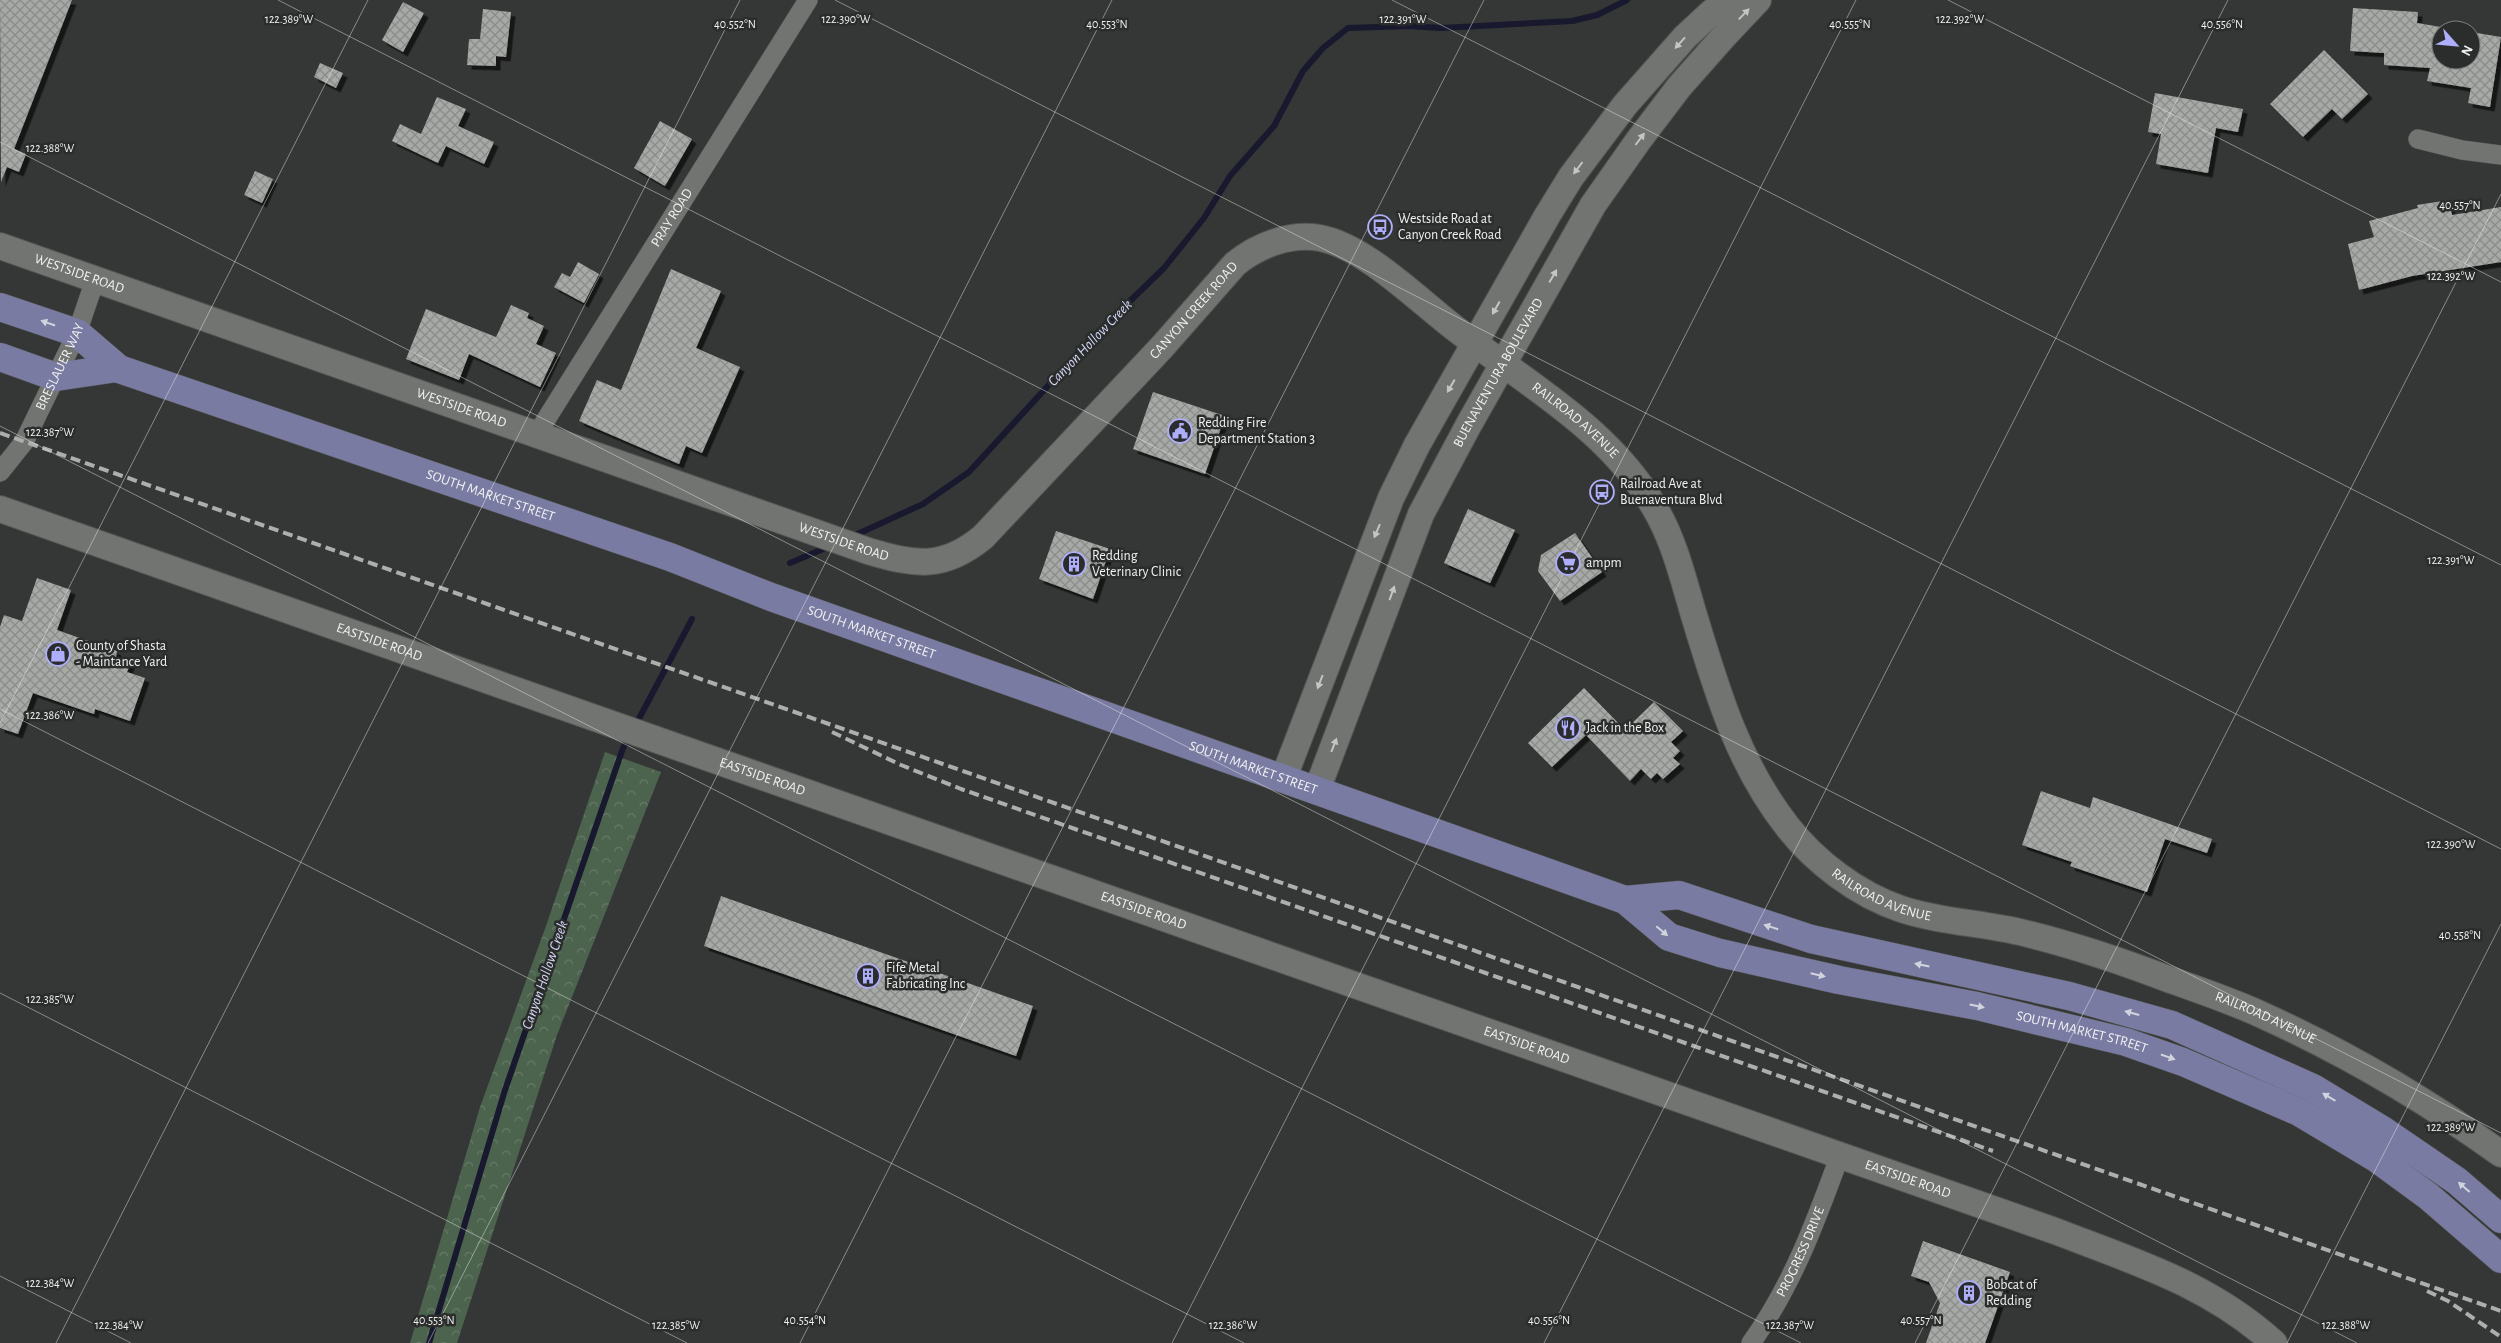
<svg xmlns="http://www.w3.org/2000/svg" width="2501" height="1343" font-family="'Alegreya Sans',sans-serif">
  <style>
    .forest { fill: url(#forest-crowns) }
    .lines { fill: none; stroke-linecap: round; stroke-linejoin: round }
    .stream { stroke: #18182e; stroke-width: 6 }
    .building { fill: url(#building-cross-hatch); filter: url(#shadow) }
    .street-casing { stroke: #535553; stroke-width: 20 }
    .secondary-casing { stroke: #535553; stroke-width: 28 }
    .primary-casing { stroke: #535553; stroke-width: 29 }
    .street { stroke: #717471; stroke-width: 19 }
    .secondary { stroke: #717471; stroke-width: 26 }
    .primary { stroke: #7a7ba3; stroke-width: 28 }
    .rail { stroke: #adafad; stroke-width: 4; stroke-dasharray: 10 5; stroke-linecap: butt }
    .oneway { fill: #c4c6c4 }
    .oneway2 { fill: #d2d4dd }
    .ticks { fill: none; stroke: #f0f2f0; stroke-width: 1; stroke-opacity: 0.45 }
    .labels { text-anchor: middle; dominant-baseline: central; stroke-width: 5; stroke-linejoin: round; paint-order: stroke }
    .street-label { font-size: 14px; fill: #f0f2f0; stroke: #2a2d2b }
    .poi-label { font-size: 14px; fill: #f0f2f0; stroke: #2a2d2b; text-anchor: start }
    .water-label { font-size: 15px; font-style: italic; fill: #d6d8f8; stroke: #2a2d2b }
    .ticks-label { font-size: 12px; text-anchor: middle; fill: #f0f2f0; stroke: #2a2d2b; stroke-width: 5; stroke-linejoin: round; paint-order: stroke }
  </style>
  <defs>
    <pattern id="forest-crowns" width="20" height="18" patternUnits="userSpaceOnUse" patternTransform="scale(1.25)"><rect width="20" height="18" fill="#4c634e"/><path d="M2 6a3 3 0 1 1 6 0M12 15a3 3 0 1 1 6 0" fill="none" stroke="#667a68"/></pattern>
    <pattern id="building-cross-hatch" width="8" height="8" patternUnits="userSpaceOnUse" patternTransform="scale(1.25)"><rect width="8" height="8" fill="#a6a9a6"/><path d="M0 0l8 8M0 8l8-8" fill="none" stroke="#8a8c8a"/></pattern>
    <filter id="shadow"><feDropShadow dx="4.5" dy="4.5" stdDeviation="0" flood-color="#0009"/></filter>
  </defs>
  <rect width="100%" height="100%" fill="#343735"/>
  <!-- forest -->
  <path class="forest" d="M605,752L661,772L557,1035L457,1343H410L480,1107L546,926Z"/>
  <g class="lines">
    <!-- stream -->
    <g class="stream">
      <path d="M851,537L923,504L969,472L1090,340L1164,268L1204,218L1230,176L1274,126L1303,71L1323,48L1348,28L1408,26L1441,28L1572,21L1597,15L1627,0"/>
      <path d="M790,563L830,546"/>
      <path d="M635,726L692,619"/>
      <path d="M429,1343L505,1090L623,748L629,737"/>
    </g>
  </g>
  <!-- building -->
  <g class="building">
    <path d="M0,0H72L14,149L26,154L19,172L7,167L1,182Z"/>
    <path d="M403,2L424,13L403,52L382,40Z"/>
    <path d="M2353,8L2418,12L2417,23L2441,27V60H2471V32L2501,37L2490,107L2468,103L2471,88L2427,81L2430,68L2384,65V53L2350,51Z"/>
    <path d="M483,9L511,12L506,57L496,56V66L467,65L469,39H480Z"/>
    <path d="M2324,50L2368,94L2342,119L2332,109L2303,137L2270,104Z"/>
    <path d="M320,63L343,73L336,88L314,77Z"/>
    <path d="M2155,93L2243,109L2238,132L2216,128L2208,173L2156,164L2161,134L2148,132Z"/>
    <path d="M437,97L466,109L458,126L494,142L484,164L446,146L438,163L392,141L400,124L421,134Z"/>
    <path d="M660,121L692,139L665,186L634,168Z"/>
    <path d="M255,171L273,179L262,203L244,195Z"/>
    <path d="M2449,200L2452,215L2501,207V262L2412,276L2359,290L2348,244L2374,237L2369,221L2418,208L2417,205Z"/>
    <path d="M578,262L599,274L584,303L554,287L562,273L570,277Z"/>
    <path d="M671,269L721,291L696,348L740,367L702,453L686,446L679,464L579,421L597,380L621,390Z"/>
    <path d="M511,305L529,313L527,318L544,326L536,344L556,353L540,387L469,354L459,380L406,359L426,309L496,337Z"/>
    <path d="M1153,392L1225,416L1205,474L1133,449Z"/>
    <path d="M1468,509L1515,530L1490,583L1444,563Z"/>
    <path d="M1056,531L1110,549L1093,599L1039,579Z"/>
    <path d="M1575,533L1602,572L1560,601L1538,571L1541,555Z"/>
    <path d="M37,578L71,590L57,630L117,651L116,657L131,662L127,672L145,678L130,721L95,709L94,714L33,693L18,734L0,728V627L4,615L22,621Z"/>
    <path d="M1584,688L1625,730L1654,702L1683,731L1671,742L1680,751L1673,758L1680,764L1663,779L1657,773L1651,779L1641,769L1630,781L1586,735L1552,767L1528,743Z"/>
    <path d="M2041,791L2090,808L2093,797L2212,839L2207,853L2165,839L2147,892L2070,866L2072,862L2022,845Z"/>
    <path d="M721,896L1033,1006L1016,1056L704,946Z"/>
    <path d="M1923,1241L2010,1272L1985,1343H1926L1940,1303L1929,1282L1911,1276Z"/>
  </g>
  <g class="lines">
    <!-- street casing -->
    <g class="street-casing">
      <g id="street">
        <path d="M2418,139L2462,150L2501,155"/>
        <path id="s1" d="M537,434L808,0"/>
        <path id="s2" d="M0,472L24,442L77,333L95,280"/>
        <path id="s3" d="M1751,1343C1792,1286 1816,1221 1840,1155"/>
      </g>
    </g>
    <!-- secondary casing -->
    <g class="secondary-casing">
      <g id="secondary">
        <path id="s4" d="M0,246L868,551C915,565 943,570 983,537L1162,347L1235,264C1258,245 1290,233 1320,238C1364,246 1417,299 1452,326C1523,382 1610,428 1656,510C1674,541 1683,578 1693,612C1716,688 1737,762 1787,826C1815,862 1857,894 1901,909C1940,922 1984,923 2024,933C2073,945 2121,961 2168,979C2199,990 2232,1001 2262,1015C2346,1053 2426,1100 2501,1154"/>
        <path id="s5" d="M0,509L2055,1231C2135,1262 2209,1284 2274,1343"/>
        <path d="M1284,777L1391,498L1417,445L1547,216L1571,177L1625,105L1685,37L1712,12L1731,0"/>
        <path id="s6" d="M1317,790L1421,514L1468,426L1593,205L1638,141L1679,87L1725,35L1758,0"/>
      </g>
    </g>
    <!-- primary casing -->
    <g class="primary-casing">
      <g id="primary">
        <path id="s7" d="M0,307L77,333L119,369L670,557L771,597L1625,900L1669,937L1720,953L1839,980L1977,1006L2126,1042L2183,1062L2299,1112L2376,1158L2428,1196L2501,1259"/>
        <path d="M0,357L56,377L117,368"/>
        <path d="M1625,900L1679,895L1811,939L2069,996L2172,1025L2313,1088L2384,1131L2457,1181L2501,1219"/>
      </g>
    </g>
    <!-- street -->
    <use href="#street" class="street"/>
    <!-- secondary -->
    <use href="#secondary" class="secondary"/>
    <!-- primary -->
    <use href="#primary" class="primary"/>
    <!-- rail -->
    <g class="rail">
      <path d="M0,433L2501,1311"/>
      <path d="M832,732L901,765L961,789L1993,1151"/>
      <path d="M2427,1291L2448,1301L2501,1337"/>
    </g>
  </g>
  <!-- one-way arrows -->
  <defs><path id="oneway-solid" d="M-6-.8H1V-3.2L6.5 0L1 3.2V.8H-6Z" transform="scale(1.25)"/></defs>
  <g class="oneway">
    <use href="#oneway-solid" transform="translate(1744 14) rotate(-46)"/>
    <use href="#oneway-solid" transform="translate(1680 43) rotate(132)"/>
    <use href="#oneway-solid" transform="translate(1640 139) rotate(-53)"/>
    <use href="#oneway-solid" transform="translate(1578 168) rotate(127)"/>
    <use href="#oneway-solid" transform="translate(1553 276) rotate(-60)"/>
    <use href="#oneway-solid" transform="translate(1496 308) rotate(119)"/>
    <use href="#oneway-solid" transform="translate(1451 386) rotate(120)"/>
    <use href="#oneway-solid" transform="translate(1377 531) rotate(113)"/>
    <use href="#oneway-solid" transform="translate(1392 593) rotate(-70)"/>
    <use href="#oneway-solid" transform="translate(1320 682) rotate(111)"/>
    <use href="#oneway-solid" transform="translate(1334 745) rotate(-69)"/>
  </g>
  <g class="oneway2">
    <use href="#oneway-solid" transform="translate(48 323) rotate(-161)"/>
    <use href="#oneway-solid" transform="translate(1771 927) rotate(-162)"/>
    <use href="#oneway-solid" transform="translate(1662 931) rotate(40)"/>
    <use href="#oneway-solid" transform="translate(1922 965) rotate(-168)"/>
    <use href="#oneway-solid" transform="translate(1818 975) rotate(13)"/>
    <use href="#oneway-solid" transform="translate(1977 1006) rotate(12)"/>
    <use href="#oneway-solid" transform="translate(2132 1013) rotate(-165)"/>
    <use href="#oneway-solid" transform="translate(2168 1057) rotate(19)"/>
    <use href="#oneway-solid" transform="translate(2329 1097) rotate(-149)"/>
    <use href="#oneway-solid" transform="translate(2464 1187) rotate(-139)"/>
  </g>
  <!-- ticks -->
  <path class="ticks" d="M278,0L2501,1133M835,0L2501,849M1392,0L2501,565M1948,0L2501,282M0,142L2357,1343M0,426L1801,1343M0,709L1244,1343M0,723L368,0M0,993L687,1343M0,1276L131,1343M56,1343L740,0M428,1343L1112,0M800,1343L1484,0M1172,1343L1856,0M1544,1343L2228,0M1915,1343L2501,194M2287,1343L2501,924"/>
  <!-- icons -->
  <defs>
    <g id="bus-ring" transform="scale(1.25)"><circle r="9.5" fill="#2a2d2b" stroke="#aeaefb" stroke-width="1.5"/><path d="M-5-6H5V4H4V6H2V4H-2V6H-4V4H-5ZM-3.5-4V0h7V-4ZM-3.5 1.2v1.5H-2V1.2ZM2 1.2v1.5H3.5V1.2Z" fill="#aeaefb"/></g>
    <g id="civic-ring" transform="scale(1.25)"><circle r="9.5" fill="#2a2d2b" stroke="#aeaefb" stroke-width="1.5"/><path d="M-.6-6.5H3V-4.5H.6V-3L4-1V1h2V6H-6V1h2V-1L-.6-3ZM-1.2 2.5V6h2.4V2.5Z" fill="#aeaefb"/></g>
    <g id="supermarket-ring" transform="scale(1.25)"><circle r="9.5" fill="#2a2d2b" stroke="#aeaefb" stroke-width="1.5"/><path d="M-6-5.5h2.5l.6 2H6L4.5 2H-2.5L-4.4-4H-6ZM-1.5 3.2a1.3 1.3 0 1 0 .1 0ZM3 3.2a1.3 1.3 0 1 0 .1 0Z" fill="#aeaefb"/></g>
    <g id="building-ring" transform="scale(1.25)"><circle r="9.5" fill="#2a2d2b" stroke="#aeaefb" stroke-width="1.5"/><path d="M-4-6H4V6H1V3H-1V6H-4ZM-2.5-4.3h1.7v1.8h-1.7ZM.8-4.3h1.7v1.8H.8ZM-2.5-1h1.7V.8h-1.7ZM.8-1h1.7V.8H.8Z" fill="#aeaefb"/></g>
    <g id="shop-ring" transform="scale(1.25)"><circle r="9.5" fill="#2a2d2b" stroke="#aeaefb" stroke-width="1.5"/><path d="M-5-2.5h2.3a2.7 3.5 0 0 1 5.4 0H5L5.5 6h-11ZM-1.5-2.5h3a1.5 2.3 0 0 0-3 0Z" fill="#aeaefb"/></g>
    <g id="restaurant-ring" transform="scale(1.25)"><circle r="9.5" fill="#2a2d2b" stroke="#aeaefb" stroke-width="1.5"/><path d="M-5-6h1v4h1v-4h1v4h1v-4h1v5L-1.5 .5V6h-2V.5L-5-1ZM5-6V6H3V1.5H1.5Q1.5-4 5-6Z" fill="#aeaefb"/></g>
  </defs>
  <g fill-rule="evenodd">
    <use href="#bus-ring" x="1380" y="227"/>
    <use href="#civic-ring" x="1180" y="431"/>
    <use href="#bus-ring" x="1602" y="492"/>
    <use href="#supermarket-ring" x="1568" y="563"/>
    <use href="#building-ring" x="1074" y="564"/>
    <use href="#shop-ring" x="58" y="654"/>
    <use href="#restaurant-ring" x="1568" y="728"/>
    <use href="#building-ring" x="868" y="976"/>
    <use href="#building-ring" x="1969" y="1293"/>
  </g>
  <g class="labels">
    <!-- street labels -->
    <g class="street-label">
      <text stroke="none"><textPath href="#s1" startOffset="255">PRAY ROAD</textPath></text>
      <text stroke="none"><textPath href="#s4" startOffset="84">WESTSIDE ROAD</textPath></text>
      <text stroke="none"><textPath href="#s4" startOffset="1352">CANYON CREEK ROAD</textPath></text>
      <text stroke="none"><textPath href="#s2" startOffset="122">BRESLAUER WAY</textPath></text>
      <text stroke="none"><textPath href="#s6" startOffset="456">BUENAVENTURA BOULEVARD</textPath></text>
      <text stroke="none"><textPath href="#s4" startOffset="489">WESTSIDE ROAD</textPath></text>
      <text stroke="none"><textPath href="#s4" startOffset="1821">RAILROAD AVENUE</textPath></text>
      <text stroke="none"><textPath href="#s7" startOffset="529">SOUTH MARKET STREET</textPath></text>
      <text stroke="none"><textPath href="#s4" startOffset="894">WESTSIDE ROAD</textPath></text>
      <text stroke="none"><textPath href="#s7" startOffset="934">SOUTH MARKET STREET</textPath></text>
      <text stroke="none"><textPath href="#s5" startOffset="402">EASTSIDE ROAD</textPath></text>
      <text stroke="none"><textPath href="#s7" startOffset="1339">SOUTH MARKET STREET</textPath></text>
      <text stroke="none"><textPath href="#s5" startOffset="808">EASTSIDE ROAD</textPath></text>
      <text stroke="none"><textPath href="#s4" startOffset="2406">RAILROAD AVENUE</textPath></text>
      <text stroke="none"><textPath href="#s5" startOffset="1212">EASTSIDE ROAD</textPath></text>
      <text stroke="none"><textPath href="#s4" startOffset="2811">RAILROAD AVENUE</textPath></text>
      <text stroke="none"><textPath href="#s7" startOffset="2215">SOUTH MARKET STREET</textPath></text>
      <text stroke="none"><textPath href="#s5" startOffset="1618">EASTSIDE ROAD</textPath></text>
      <text stroke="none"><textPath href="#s5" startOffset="2022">EASTSIDE ROAD</textPath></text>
      <text stroke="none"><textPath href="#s3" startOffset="104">PROGRESS DRIVE</textPath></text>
    </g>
    <!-- poi labels -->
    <g class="poi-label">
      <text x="1398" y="219">Westside Road at<tspan x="1398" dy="16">Canyon Creek Road</tspan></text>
      <text x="1198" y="423">Redding Fire<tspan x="1198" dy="16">Department Station 3</tspan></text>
      <text x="1620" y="484">Railroad Ave at<tspan x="1620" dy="16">Buenaventura Blvd</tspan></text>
      <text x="1092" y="556">Redding<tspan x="1092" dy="16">Veterinary Clinic</tspan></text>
      <text x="1586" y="563">ampm</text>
      <text x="76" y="646">County of Shasta<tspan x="76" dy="16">- Maintance Yard</tspan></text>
      <text x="1586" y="728">Jack in the Box</text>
      <text x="886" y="968">Fife Metal<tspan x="886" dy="16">Fabricating Inc</tspan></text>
      <text x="1986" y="1285">Bobcat of<tspan x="1986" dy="16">Redding</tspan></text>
    </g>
    <!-- water labels -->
    <g class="water-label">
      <text transform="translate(1090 343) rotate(-46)">Canyon Hollow Creek</text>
      <text transform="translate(545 975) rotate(-71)">Canyon Hollow Creek</text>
    </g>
  </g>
  <g class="ticks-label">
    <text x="289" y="23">122.389°W</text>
    <text x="846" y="23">122.390°W</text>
    <text x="1403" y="23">122.391°W</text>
    <text x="1960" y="23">122.392°W</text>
    <text x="735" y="28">40.552°N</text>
    <text x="1107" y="28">40.553°N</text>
    <text x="1850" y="28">40.555°N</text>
    <text x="2222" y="28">40.556°N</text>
    <text x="50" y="152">122.388°W</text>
    <text x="2460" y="209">40.557°N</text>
    <text x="2451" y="280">122.392°W</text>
    <text x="50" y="436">122.387°W</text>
    <text x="2451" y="564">122.391°W</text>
    <text x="50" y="719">122.386°W</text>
    <text x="2451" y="848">122.390°W</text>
    <text x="2460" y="939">40.558°N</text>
    <text x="50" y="1003">122.385°W</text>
    <text x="2451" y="1131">122.389°W</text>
    <text x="50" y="1287">122.384°W</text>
    <text x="434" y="1324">40.553°N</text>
    <text x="805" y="1324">40.554°N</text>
    <text x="1549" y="1324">40.556°N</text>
    <text x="1921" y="1324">40.557°N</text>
    <text x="119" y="1329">122.384°W</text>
    <text x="676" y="1329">122.385°W</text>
    <text x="1233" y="1329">122.386°W</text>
    <text x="1790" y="1329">122.387°W</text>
    <text x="2346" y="1329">122.388°W</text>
  </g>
  <!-- north arrow -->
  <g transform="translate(2456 45) rotate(117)"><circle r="24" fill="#2a2d2b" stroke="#797c7a"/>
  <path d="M0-4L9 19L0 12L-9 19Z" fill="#aeaefb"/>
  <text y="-8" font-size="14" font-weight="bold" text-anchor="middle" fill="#f0f2f0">N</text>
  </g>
</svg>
